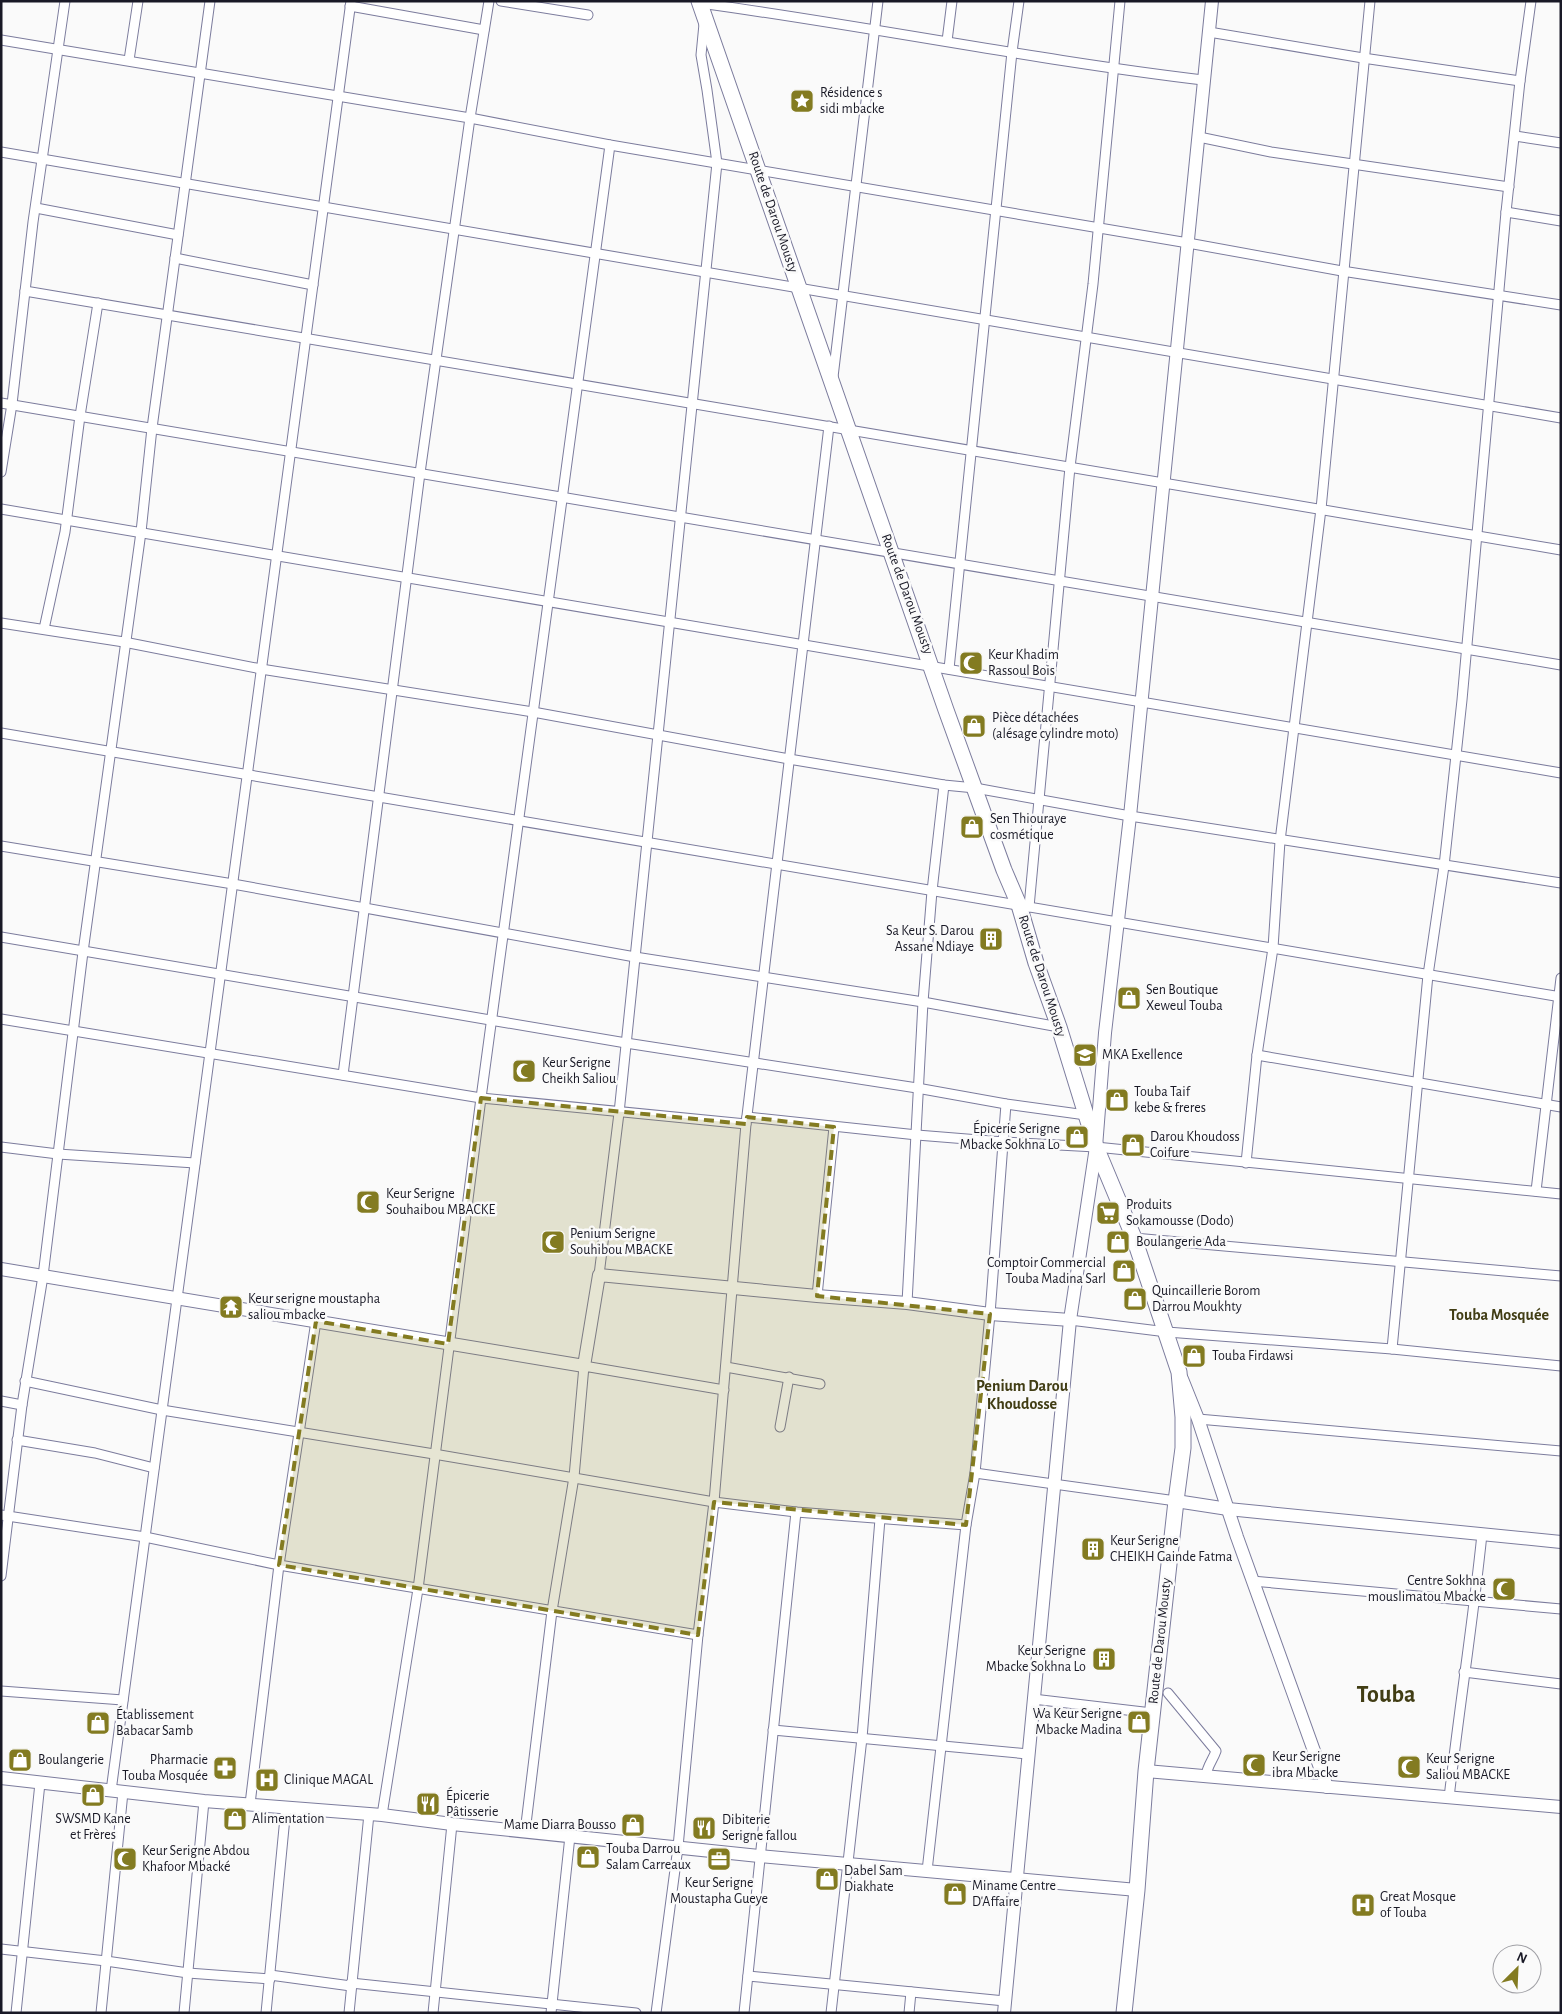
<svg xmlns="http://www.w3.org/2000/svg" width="1562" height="2014" font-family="'Alegreya Sans',sans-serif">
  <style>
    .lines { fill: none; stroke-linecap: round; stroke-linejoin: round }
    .street-casing { stroke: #7c7c9d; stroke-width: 11 }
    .secondary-casing { stroke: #7c7c9d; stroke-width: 14 }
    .primary-casing { stroke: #7c7c9d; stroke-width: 17 }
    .street { stroke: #fff; stroke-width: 9 }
    .secondary { stroke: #fff; stroke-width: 12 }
    .primary { stroke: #fff; stroke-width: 15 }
    .marked { fill: #837b21; fill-opacity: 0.2; stroke: #837b21; stroke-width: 4; stroke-dasharray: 10 6; stroke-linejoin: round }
    .labels { text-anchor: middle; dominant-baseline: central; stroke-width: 5; stroke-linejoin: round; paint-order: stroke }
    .poi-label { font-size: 14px; fill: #191926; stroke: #fafafa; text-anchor: start }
    .street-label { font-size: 14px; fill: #191926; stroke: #fafafa }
    .quarter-label { font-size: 16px; font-weight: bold; fill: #413d14; stroke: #fafafa }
    .town-label { font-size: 24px; font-weight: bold; fill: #413d14; stroke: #fafafa }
  </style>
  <rect width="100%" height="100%" fill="#fafafa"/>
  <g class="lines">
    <!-- street casing -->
    <g class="street-casing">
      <g id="street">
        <path d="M501,1L588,15"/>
        <path d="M700,3C868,26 1035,60 1203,80"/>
        <path d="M350,6L484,30"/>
        <path d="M1209,32L1363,58L1520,81"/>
        <path d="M1,40L470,118L610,145L1188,243L1342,271L1561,305"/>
        <path d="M947,41L952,1"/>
        <path d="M129,60L138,1"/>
        <path d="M1515,136L1561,143"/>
        <path d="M1199,137L1271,152L1509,187"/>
        <path d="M1,152L1561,418"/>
        <path d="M36,208L178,235"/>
        <path d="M1506,212L1561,221"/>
        <path d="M175,258L313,285"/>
        <path d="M25,291L1561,550"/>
        <path d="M833,377L878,1"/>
        <path d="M1,403L1561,665"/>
        <path d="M1,472L12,404L33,222L65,1"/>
        <path d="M1,509L1561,773"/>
        <path d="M1,623L124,642L261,669L533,712L789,759L944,785L975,788L1130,816L1561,883"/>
        <path d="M44,629L65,532L80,416L98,303"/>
        <path d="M949,669L1012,52L1019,1"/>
        <path d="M1,733L1561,997"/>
        <path d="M1,846L233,884L635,957L923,1002L1059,1027"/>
        <path d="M1029,907L1070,467L1093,284L1120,1"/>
        <path d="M1,937L626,1043L917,1088L1006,1104L1086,1115"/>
        <path d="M1,1019L481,1098L746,1124"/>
        <path d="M1257,1055L1561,1107"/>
        <path d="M343,1075L420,473L470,118L489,1"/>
        <path d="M747,1117L917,1135L1004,1142L1096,1147L1561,1194"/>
        <path d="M1,1147L58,1154L195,1163"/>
        <path d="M1246,1163L1257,1055L1273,948L1280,841L1321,509L1370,1"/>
        <path d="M1536,1191L1561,978"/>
        <path d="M1134,1238L1561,1276"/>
        <path d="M599,1275L619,1113L717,163L707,90L701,55L704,24"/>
        <path d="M817,1296L834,1127"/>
        <path d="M907,1303L923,1002L932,891L944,785"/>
        <path d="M1070,1320L1167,1332L1392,1349L1561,1366"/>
        <path d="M1392,1349L1428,975L1444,866L1462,700L1506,212L1520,81L1531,1"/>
        <path d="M726,1367L820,1384"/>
        <path d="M25,1381L162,1410L434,1454L714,1502L796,1512L966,1525"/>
        <path d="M1,1401L22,1405"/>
        <path d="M1198,1419L1561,1451"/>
        <path d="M780,1427L789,1377"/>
        <path d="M17,1440L95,1453L154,1468"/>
        <path d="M975,1473L1176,1501"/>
        <path d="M1,1515L145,1537L279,1565L698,1635"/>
        <path d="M1,1576L22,1405L43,1276L83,952L141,532L152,428L210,1"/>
        <path d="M1252,1581L1561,1609"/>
        <path d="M1464,1672L1561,1684"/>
        <path d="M1,1691L123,1700"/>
        <path d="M1168,1693L1216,1751C1213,1760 1207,1766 1206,1776"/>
        <path d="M1033,1699L1152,1713"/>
        <path d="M773,1730L1028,1754"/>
        <path d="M111,1791L351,1"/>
        <path d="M1449,1798C1459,1709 1473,1622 1482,1534"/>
        <path d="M250,1804L279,1565L316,1321"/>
        <path d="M382,1815L418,1589L481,1098L610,145"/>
        <path d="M525,1832L552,1611L574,1477L584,1366L724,1390"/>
        <path d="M927,1871L966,1525L975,1473L990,1314L1006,1104"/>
        <path d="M1,1949L106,1961L188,1973L270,1979"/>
        <path d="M270,1975L351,1986"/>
        <path d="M748,1976L1005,2001"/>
        <path d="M351,1983L636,2013"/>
        <path d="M16,2013L40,1783"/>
        <path d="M101,2013L123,1792"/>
        <path d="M184,2013L204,1801"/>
        <path d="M266,2013L286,1807"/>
        <path d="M349,2013L369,1814"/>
        <path d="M433,2013L452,1824"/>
        <path d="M551,2013L570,1836"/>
        <path d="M656,2013L678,1847L698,1635L714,1502L746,1124L829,426"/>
        <path d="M744,2013L796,1512"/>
        <path d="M831,2013L862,1738L880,1519"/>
        <path d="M909,2013L911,1992"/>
      </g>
    </g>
    <!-- secondary casing -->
    <g class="secondary-casing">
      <g id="secondary">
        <path d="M1,1269L584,1366L599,1275L817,1296L907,1303L990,1314L1070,1320"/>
        <path d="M1182,1379L1198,1419L1237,1537L1327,1787"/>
        <path d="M1176,1501L1228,1509L1561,1542"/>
        <path d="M1146,1771L1561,1807"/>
        <path d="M1,1778L204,1801L382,1815L452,1824L759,1856L1137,1890"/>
        <path d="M1004,2013L1070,1320L1096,1147L1105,1033L1130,816L1212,1"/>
      </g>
    </g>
    <!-- primary casing -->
    <g class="primary-casing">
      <path id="primary" d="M699,1L946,710L1004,870L1019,905L1036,963L1059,1027L1096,1147L1134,1238L1179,1372L1183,1417V1448L1176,1501L1146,1771L1137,1890L1124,2013"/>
    </g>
    <!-- street -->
    <use href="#street" class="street"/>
    <!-- secondary -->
    <use href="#secondary" class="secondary"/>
    <!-- primary -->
    <use href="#primary" class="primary"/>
  </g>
  <!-- marked area -->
  <path class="marked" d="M481,1098L746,1124L747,1117L834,1127L817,1296L990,1314L966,1525L714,1502L698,1635L279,1565L316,1321L448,1344Z"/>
  <!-- icons -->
  <defs>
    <g id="sight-square" transform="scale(1.25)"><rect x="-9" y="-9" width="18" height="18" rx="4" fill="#837b21" stroke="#fafafa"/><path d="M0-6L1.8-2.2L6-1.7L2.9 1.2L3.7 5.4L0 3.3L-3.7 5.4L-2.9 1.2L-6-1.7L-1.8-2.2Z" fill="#fff"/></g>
    <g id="mosque-square" transform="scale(1.25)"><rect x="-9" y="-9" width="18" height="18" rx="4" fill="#837b21" stroke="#fafafa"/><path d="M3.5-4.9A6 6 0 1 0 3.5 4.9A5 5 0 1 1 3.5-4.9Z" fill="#fff"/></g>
    <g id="shop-square" transform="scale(1.25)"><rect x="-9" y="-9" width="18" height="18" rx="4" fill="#837b21" stroke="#fafafa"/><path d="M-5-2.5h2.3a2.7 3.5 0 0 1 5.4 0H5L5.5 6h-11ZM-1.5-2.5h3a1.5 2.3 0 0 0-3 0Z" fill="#fff"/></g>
    <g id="building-square" transform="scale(1.25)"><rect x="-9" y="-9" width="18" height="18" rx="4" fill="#837b21" stroke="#fafafa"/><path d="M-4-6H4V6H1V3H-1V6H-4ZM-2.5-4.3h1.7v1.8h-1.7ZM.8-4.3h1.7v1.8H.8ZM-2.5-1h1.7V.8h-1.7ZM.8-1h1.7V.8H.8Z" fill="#fff"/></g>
    <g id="school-square" transform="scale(1.25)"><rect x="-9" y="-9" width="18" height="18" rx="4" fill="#837b21" stroke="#fafafa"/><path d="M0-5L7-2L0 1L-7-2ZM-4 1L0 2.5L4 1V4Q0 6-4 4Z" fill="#fff"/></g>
    <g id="supermarket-square" transform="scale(1.25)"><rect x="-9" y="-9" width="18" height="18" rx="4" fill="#837b21" stroke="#fafafa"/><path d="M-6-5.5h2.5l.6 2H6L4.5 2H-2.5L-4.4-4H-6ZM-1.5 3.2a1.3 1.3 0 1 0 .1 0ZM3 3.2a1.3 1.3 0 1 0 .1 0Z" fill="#fff"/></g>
    <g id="temple-square" transform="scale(1.25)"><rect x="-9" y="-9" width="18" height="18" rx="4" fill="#837b21" stroke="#fafafa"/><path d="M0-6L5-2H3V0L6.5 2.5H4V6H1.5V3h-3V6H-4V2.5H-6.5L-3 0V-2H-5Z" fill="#fff"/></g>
    <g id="pharmacy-square" transform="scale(1.25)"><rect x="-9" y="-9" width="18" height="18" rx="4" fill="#837b21" stroke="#fafafa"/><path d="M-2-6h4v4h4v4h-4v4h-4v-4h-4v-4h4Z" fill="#fff"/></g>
    <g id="hospital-square" transform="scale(1.25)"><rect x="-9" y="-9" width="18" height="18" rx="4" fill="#837b21" stroke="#fafafa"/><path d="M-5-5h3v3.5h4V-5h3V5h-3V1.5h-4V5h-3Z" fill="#fff"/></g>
    <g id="restaurant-square" transform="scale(1.25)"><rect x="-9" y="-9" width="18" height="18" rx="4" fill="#837b21" stroke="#fafafa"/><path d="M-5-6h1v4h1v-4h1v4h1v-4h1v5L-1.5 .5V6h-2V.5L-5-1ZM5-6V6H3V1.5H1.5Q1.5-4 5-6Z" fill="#fff"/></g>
    <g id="office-square" transform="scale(1.25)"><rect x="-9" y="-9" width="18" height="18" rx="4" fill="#837b21" stroke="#fafafa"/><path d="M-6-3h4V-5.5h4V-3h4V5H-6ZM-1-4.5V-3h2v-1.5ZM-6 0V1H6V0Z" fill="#fff"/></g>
  </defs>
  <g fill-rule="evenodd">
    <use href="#sight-square" x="802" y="101"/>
    <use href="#mosque-square" x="971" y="663"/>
    <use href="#shop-square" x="974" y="726"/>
    <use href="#shop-square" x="972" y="827"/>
    <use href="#building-square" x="991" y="939"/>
    <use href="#shop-square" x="1129" y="998"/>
    <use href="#school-square" x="1085" y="1055"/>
    <use href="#mosque-square" x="524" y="1071"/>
    <use href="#shop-square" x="1117" y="1100"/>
    <use href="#shop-square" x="1077" y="1137"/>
    <use href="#shop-square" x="1133" y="1145"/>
    <use href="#mosque-square" x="368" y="1202"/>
    <use href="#supermarket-square" x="1108" y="1213"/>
    <use href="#mosque-square" x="553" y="1242"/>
    <use href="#shop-square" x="1118" y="1242"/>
    <use href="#shop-square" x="1124" y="1271"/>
    <use href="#shop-square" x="1135" y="1299"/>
    <use href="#temple-square" x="231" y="1307"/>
    <use href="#shop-square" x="1194" y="1356"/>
    <use href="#building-square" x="1093" y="1549"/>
    <use href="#mosque-square" x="1504" y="1589"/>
    <use href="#building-square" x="1104" y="1659"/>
    <use href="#shop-square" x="1139" y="1722"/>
    <use href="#shop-square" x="98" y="1723"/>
    <use href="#shop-square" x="20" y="1760"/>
    <use href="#mosque-square" x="1254" y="1765"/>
    <use href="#mosque-square" x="1409" y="1767"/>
    <use href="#pharmacy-square" x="225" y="1768"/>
    <use href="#hospital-square" x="267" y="1780"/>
    <use href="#shop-square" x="93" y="1795"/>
    <use href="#restaurant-square" x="428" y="1804"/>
    <use href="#shop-square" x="235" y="1819"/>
    <use href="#shop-square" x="633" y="1825"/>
    <use href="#restaurant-square" x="704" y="1828"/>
    <use href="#shop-square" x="588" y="1857"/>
    <use href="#mosque-square" x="125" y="1859"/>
    <use href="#office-square" x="719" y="1859"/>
    <use href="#shop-square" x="827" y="1879"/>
    <use href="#shop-square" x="955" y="1894"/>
    <use href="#hospital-square" x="1363" y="1905"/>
  </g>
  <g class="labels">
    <!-- poi labels -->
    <g class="poi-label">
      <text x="820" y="93">Résidence s<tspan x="820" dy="16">sidi mbacke</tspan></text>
      <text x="988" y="655">Keur Khadim<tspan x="988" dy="16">Rassoul Bois</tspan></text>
      <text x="992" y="718">Pièce détachées<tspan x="992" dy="16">(alésage cylindre moto)</tspan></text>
      <text x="990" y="819">Sen Thiouraye<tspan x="990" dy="16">cosmétique</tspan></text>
      <text x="974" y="931" text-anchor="end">Sa Keur S. Darou<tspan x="974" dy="16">Assane Ndiaye</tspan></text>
      <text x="1146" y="990">Sen Boutique<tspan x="1146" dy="16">Xeweul Touba</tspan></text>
      <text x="1102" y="1055">MKA Exellence</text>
      <text x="542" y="1063">Keur Serigne<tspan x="542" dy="16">Cheikh Saliou</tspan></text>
      <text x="1134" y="1092">Touba Taif<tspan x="1134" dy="16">kebe &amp; freres</tspan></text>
      <text x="1060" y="1129" text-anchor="end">Épicerie Serigne<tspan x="1060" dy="16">Mbacke Sokhna Lo</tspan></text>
      <text x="1150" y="1137">Darou Khoudoss<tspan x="1150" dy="16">Coifure</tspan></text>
      <text x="386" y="1194">Keur Serigne<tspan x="386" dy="16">Souhaibou MBACKE</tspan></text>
      <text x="1126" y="1205">Produits<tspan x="1126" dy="16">Sokamousse (Dodo)</tspan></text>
      <text x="570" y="1234">Penium Serigne<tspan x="570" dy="16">Souhibou MBACKE</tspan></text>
      <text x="1136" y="1242">Boulangerie Ada</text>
      <text x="1106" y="1263" text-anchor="end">Comptoir Commercial<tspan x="1106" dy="16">Touba Madina Sarl</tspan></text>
      <text x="1152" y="1291">Quincaillerie Borom<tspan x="1152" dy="16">Darrou Moukhty</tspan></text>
      <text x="248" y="1299">Keur serigne moustapha<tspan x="248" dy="16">saliou mbacke</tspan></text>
      <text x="1212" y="1356">Touba Firdawsi</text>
      <text x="1110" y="1541">Keur Serigne<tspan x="1110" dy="16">CHEIKH Gainde Fatma</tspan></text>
      <text x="1486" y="1581" text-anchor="end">Centre Sokhna<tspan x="1486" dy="16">mouslimatou Mbacke</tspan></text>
      <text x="1086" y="1651" text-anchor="end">Keur Serigne<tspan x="1086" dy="16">Mbacke Sokhna Lo</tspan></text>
      <text x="1122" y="1714" text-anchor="end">Wa Keur Serigne<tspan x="1122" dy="16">Mbacke Madina</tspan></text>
      <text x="116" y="1715">Établissement<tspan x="116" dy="16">Babacar Samb</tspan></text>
      <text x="1272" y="1757">Keur Serigne<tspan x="1272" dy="16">ibra Mbacke</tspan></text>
      <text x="1426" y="1759">Keur Serigne<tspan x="1426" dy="16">Saliou MBACKE</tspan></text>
      <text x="38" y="1760">Boulangerie</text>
      <text x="208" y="1760" text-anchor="end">Pharmacie<tspan x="208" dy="16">Touba Mosquée</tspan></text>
      <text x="284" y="1780">Clinique MAGAL</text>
      <text x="446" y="1796">Épicerie<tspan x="446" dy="16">Pâtisserie</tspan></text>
      <text x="93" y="1819" text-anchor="middle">SWSMD Kane<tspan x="93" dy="16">et Frères</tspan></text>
      <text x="252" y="1819">Alimentation</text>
      <text x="722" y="1820">Dibiterie<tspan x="722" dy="16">Serigne fallou</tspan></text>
      <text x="616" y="1825" text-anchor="end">Mame Diarra Bousso</text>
      <text x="606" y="1849">Touba Darrou<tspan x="606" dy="16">Salam Carreaux</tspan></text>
      <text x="142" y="1851">Keur Serigne Abdou<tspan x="142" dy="16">Khafoor Mbacké</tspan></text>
      <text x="844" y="1871">Dabel Sam<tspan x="844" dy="16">Diakhate</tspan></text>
      <text x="719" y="1883" text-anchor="middle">Keur Serigne<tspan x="719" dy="16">Moustapha Gueye</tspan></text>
      <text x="972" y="1886">Miname Centre<tspan x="972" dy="16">D'Affaire</tspan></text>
      <text x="1380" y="1897">Great Mosque<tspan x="1380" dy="16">of Touba</tspan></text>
    </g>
    <!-- street labels -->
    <g class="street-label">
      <text transform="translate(773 212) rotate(71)">Route de Darou Mousty</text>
      <text transform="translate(907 594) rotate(70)">Route de Darou Mousty</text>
      <text transform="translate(1042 976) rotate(72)">Route de Darou Mousty</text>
      <text transform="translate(1160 1641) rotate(-84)">Route de Darou Mousty</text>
    </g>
    <!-- quarter labels -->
    <g class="quarter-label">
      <text x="1499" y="1315">Touba Mosquée</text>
      <text x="1022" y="1386">Penium Darou<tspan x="1022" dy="18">Khoudosse</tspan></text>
    </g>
    <!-- town labels -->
    <g class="town-label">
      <text x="1386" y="1695">Touba</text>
    </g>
  </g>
  <!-- border -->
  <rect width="1562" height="2014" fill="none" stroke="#191926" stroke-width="5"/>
  <!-- north arrow -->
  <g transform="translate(1517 1969) rotate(24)"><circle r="24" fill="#fafafa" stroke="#a0a0a5"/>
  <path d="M0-4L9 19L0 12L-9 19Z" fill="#837b21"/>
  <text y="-8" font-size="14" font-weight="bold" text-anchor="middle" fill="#191926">N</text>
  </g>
</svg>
